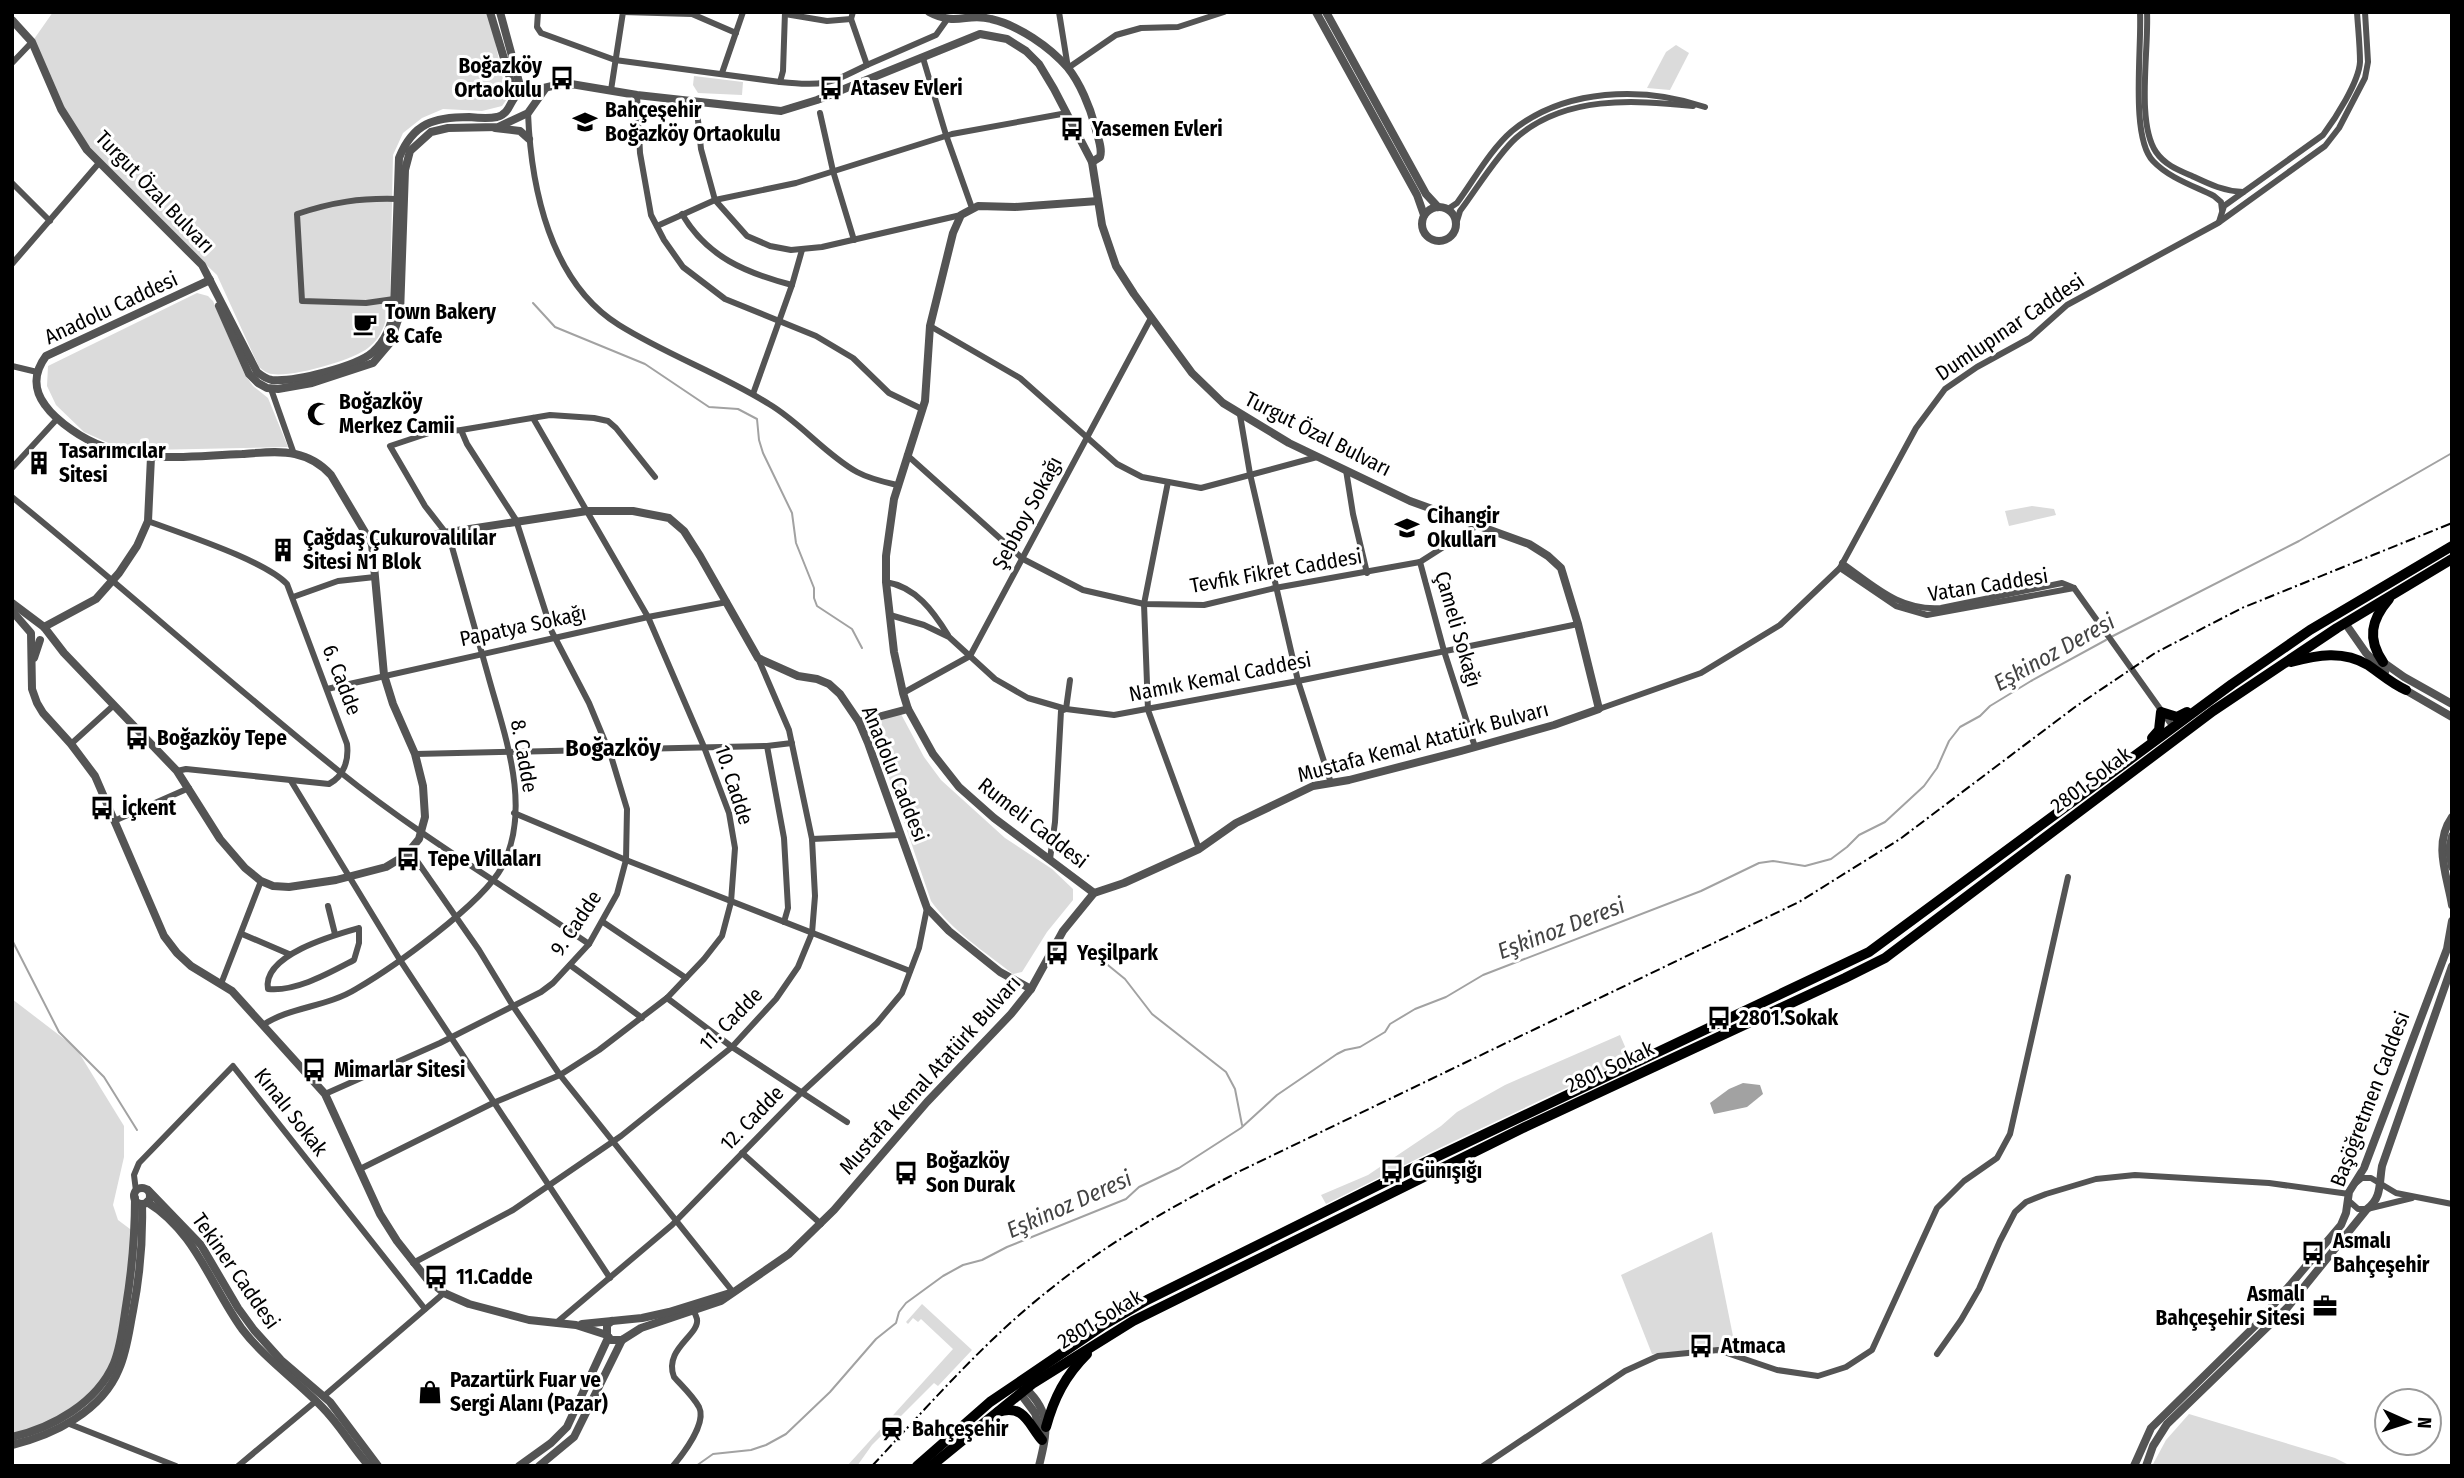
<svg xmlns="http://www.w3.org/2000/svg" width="2464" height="1478" font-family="'Fira Sans Condensed',sans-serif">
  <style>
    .green { fill: #dbdbdb }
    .water { fill: #a2a2a2 }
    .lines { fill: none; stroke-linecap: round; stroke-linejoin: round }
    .stream { stroke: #a2a2a2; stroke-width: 2 }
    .minor { stroke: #545454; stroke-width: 6 }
    .tertiary { stroke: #545454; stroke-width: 8 }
    .primary { stroke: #000; stroke-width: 10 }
    .rail { stroke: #000; stroke-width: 2; stroke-dasharray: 10 3.5 2 3.5; stroke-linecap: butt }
    .labels { text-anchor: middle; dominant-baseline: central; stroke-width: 6; stroke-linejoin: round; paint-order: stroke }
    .poi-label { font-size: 21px; font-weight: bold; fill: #000; stroke: #fff; text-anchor: start }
    .street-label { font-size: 21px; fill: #000; stroke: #fff }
    .water-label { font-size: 23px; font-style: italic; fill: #434343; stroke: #fff }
    .quarter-label { font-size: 24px; font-weight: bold; fill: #000; stroke: #fff }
  </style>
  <rect width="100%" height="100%" fill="#fff"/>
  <!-- green -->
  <g class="green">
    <path d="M53,12H489L507,99L502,106L482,111L443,109L422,118L403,133L393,155L390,299C387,318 384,336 368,348C354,360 285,380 268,373C265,372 262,369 259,367L217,275L99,163L71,126L32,42Z"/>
    <path d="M1676,45L1689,53L1670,90L1647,88L1666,52Z"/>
    <path d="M694,76L743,82L742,95L698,93L693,85Z"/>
    <path d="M197,293L208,296L213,301L245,375L253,386L268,398L288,447L148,450L115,446L84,432L56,405L47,386L48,366Z"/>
    <path d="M2032,506L2054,509L2056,515L2009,526L2005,511Z"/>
    <path d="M901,714L924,757L941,780L1005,838L1052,869L1073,889V900L1047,932L1022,972L1013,974C985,952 952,931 931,901L884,763L865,724Z"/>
    <path d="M12,999L76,1048L124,1126V1157L113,1205L118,1220L138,1235L121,1356L66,1429L12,1439Z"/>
    <path d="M1620,1035L1630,1058L1429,1153L1326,1204L1321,1195L1368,1175L1441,1126L1457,1112L1505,1085Z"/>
    <path d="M1712,1232L1735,1346L1652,1354L1621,1275Z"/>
    <path d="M922,1304L972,1350L938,1386L934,1383L872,1445L857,1466H847L953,1349L921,1319L918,1322L913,1318L908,1324L906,1322Z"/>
    <path d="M2189,1414L2335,1458L2351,1466H2152L2166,1440Z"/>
  </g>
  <!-- water -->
  <path class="water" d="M1743,1083L1760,1085L1763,1094L1747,1107L1714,1114L1710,1103L1729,1089Z"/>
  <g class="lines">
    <!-- stream -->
    <g class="stream">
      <path d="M533,303L555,327L645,364L709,407L738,409L757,419L759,440L763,453L792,513L796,543L814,588V598L817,606L852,629L862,648"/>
      <path d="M2111,637L2299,541L2452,453"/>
      <path d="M12,940L59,1032L104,1077L137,1130"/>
      <path d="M1098,957L1125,979L1152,1014L1226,1072L1235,1089L1242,1125"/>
      <path d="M696,1466L713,1454L751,1450L766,1445L786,1434L830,1392L876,1339L896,1323L899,1312L906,1303L943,1276L963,1265L982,1260L1007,1247L1126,1199L1139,1187L1179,1168L1241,1128L1277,1095L1337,1054L1345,1050L1360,1047L1385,1032L1390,1024L1415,1009L1446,997L1483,975L1701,891L1759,863L1773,861L1805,866L1831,859L1847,847L1859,835L1885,822L1924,786L1937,768L1949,741L1960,727L1980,716L1990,706L2031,681L2106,640"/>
    </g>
    <!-- minor -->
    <g class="minor">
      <path d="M538,12L537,27L541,33L615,60L780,82L783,71L785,12"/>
      <path d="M623,12L692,14L736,33"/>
      <path d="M1059,12L1068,68L1116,35L1141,28L1178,27L1224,12"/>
      <path d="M2140,12C2142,48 2130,137 2153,161C2169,178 2194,186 2214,196L2221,202L2222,210"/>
      <path d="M2147,12C2149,49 2136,123 2156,152C2165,165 2178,170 2192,176C2209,184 2223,191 2243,192"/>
      <path d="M785,14L827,21L851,19L853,12"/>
      <path d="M851,19L867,65L936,35L946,21"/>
      <path d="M923,58L946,135L972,208"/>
      <path d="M12,63L32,42"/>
      <path d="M722,73L743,12"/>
      <path d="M780,82C824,86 827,85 867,65"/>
      <path d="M611,90L623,12"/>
      <path d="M637,95L640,153L651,215L664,240L683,267L725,299L816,336L853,358L889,393L922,409"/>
      <path d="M696,101L701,149L715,200L747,236L770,246L791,250L822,247L961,215"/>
      <path d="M528,113C531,188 550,282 619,325C667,355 721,374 769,404C801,423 825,454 857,472C870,479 884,482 897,485"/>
      <path d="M820,113L833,171L854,240"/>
      <path d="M12,183L50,221"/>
      <path d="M1448,209L1457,203C1474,180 1490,150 1512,131C1565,88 1643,86 1705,107"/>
      <path d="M682,214C707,257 746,273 792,285"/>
      <path d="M2219,222L2224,206L2323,135C2335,119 2359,82 2360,62C2360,46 2358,28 2357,12"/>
      <path d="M1456,224L1460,211C1476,190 1497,155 1516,138C1565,95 1633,100 1693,106"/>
      <path d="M657,226L715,200L796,183L952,134L1067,113"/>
      <path d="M12,264L99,163"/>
      <path d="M394,299L366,303L302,301L297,214C333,202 360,198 397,199"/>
      <path d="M930,326L1020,378L1117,464L1142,477L1201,488L1317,457"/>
      <path d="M12,366L37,372"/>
      <path d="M271,389L294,454"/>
      <path d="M753,394L792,285L802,250"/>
      <path d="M1240,415L1250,474L1298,681L1331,783"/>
      <path d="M907,455L1023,559L1083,590L1144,604L1204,605L1275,588L1420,562L1478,525"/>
      <path d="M12,468L57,419"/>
      <path d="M1346,470L1353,514L1367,573"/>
      <path d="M1168,482L1144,604L1148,710L1199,849"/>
      <path d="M12,497C123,587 229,683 340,772C418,835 506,887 589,944"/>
      <path d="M148,521C182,534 264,560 287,584L347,744C349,760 344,776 329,784L186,769L177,771"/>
      <path d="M1420,562L1444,651L1475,747"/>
      <path d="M1842,563C1875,586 1899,611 1941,608L2062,583L2072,587"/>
      <path d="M1840,568L1896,606L1927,615L2074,588"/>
      <path d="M886,582C916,587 933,611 948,635"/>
      <path d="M2074,588L2173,727"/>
      <path d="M293,597L338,581L375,577"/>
      <path d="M890,615L924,625L949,637L995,679L1028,698L1066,709L1114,715L1298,681L1578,624"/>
      <path d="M327,689L648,617L727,602"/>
      <path d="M903,693L970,656L1151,318"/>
      <path d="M1599,709L1701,673L1780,625L1840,568L1916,428L1945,389L1977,367L2030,338L2067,305L2218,223L2325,146L2339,128L2365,78L2368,62L2365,12"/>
      <path d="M71,744L114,705"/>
      <path d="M767,746L784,838L788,908L784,922"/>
      <path d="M415,754L767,746L792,743"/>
      <path d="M291,781L400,960L610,1278"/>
      <path d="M514,813L626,860L910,971"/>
      <path d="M114,821L189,788"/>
      <path d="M812,839L900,835"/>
      <path d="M410,851L479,950L513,1006L560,1075L733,1292"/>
      <path d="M1050,859L1055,822L1061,711L1066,709L1070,680"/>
      <path d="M328,906L335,934"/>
      <path d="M603,922L686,978"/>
      <path d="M359,928V943L354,960C329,973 296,992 268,989C262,955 334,935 359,928Z"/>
      <path d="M242,934L289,954"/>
      <path d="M570,965L642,1018"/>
      <path d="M221,984L261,881"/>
      <path d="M667,998L732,1047L847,1122"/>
      <path d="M263,1025C289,1007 327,1007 356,989C394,967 482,904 502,867C533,807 504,734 488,675C476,632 464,590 452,547L446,533L425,506L390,446L429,433L461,430L550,415L594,418L608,421L616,428L655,477"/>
      <path d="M325,1094L440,1043L541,992L553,983L589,944L617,894L626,860L627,809L611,756L589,703L552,632L516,520L467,444L461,430"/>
      <path d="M742,1153L821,1224"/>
      <path d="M360,1169L493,1103L560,1075L599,1050L667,998L704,959L722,936L731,902L735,848L729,813L704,747L648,617L533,418"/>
      <path d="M2356,1183L2362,1178H2371L2396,1193L2452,1204"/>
      <path d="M136,1191L134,1175L139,1163L233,1066L425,1309"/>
      <path d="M2349,1201L2358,1209H2367L2412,1198"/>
      <path d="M413,1263L513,1210L621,1136L732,1047L776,999L798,967L812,933L815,896L812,839L789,730L758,658"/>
      <path d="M556,1323L672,1225L801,1093L877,1023L902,993L919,948L927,908"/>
      <path d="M1937,1354L1961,1320L1979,1289L2000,1241L2015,1212L2026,1202L2046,1194L2096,1179L2135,1175L2269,1183L2349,1194"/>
      <path d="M324,1396L444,1293"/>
      <path d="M67,1423L176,1466"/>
      <path d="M238,1466L316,1401"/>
      <path d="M673,1466C683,1454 707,1423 699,1407C693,1396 682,1386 674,1377C663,1349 700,1335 697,1319C696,1315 694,1312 692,1308"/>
      <path d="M1483,1466L1625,1371L1658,1356L1718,1350L1777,1370L1818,1376L1846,1367L1872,1350L1937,1208L1964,1181L1997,1158L2010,1134L2068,877"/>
    </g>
    <!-- tertiary -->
    <g class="tertiary">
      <path d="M490,12L515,95"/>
      <path d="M500,12L522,93"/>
      <path d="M929,12C957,27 967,12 991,19C1018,25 1050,47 1068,68C1080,83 1090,107 1095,126C1097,136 1103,148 1100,157L1092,162"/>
      <path d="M1316,12L1417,195L1424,215"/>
      <path d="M1326,12L1426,194L1438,207"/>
      <path d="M12,20L32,42L61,109L87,150L202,265L257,372C262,376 266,379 272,380C294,382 356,367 373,352C386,340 392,325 394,308L399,158C413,123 434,117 469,117C478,118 488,119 497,117C511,113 509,101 518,94L565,83L637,95L781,111L817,100L980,34L1007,39L1026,51L1039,64L1054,89L1092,162L1102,225L1116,266L1134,294L1192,373L1223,403L1289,443L1410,501L1529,544L1548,556L1561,568L1578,624L1599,709L1554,725L1461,751L1349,780L1313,786L1236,823L1199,849L1124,883L1094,893L1063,931L1031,989L1011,1014L927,1102L834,1210L789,1254L721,1301L641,1328L622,1340H611L607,1335V1325L612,1321"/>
      <path d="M495,128L520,131L529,139"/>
      <circle cx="1439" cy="224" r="17"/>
      <path d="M219,306L249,374L258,383L267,388L278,389L312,383L373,363L390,343L400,314L405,170L410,151L431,132L448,128L498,127L528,113L545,89"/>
      <path d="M372,544L587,511H633L669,518L684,531L700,556L758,658L798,676L817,679L829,684L840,694L859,722L868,743L927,908L949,931L1000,972L1031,989"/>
      <path d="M12,603L44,627L64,653L177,771L220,839L245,868L261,881L273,886L289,887L336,880L386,867L406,855L419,839L425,817L423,786L415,754L393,704L384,675L372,544L331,475C321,464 309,457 295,454C278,450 259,453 242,454C182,456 124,467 72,430C62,423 52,415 45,405C33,389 34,372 46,356L210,280"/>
      <path d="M12,611L31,633L32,689L37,703L43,713L71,744L95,776L164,936L177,953L191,966L232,991L325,1094L380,1214L397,1241L427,1279L444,1293L469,1304L529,1320L576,1325L607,1335"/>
      <path d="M2345,623L2366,653L2385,672"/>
      <path d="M44,627L96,599L119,573L137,546L148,521L151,457"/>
      <path d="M34,658L40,640"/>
      <path d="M2380,660L2404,677L2452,704"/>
      <path d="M2402,688L2452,717"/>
      <path d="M859,722L908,709"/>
      <path d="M2452,817C2433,844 2447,875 2452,905"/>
      <path d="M2452,836L2449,850L2452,867"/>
      <path d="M1094,893L994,818L959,787L933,754L908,709L903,693L894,652L886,582V556L894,499L925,401L930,326L953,233L961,215L978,206L1015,207L1098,201"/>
      <circle cx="142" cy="1196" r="8"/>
      <path d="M148,1190L201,1245L238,1308L254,1330L281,1360L330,1402L378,1466"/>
      <path d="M147,1202C195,1231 211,1286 242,1329C265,1359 296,1380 322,1407C340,1425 352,1447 369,1466"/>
      <path d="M582,1324L642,1318L669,1312L730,1293"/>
      <path d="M1026,1389C1052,1413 1047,1433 1039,1466"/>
      <path d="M1020,1393L1035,1413L1042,1437"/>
      <path d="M12,1437C52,1428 97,1403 114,1363C121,1346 123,1325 126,1306C132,1270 135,1234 135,1198"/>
      <path d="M12,1445C54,1435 102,1411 119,1369C127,1351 129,1331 133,1311C140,1275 143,1240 142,1204"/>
      <path d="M519,1466L551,1443L567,1427L608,1338"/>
      <path d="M539,1466L574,1437L622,1340"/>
      <path d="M2134,1466L2151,1428L2257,1324L2341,1225L2346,1213L2349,1192L2364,1168L2447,949L2452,921"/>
      <path d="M2146,1466L2153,1446L2167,1424L2287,1308L2367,1209C2382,1198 2379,1183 2382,1166L2452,966"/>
    </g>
    <!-- primary -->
    <g class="primary">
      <path d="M2291,662C2317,655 2343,650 2368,665C2381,674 2392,684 2406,690"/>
      <path d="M2383,662C2367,639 2371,620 2389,599"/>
      <path d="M2152,738L2159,730L2161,712L2177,717L2187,712"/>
      <path d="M998,1412C1024,1403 1029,1425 1042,1440"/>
      <path d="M1046,1427C1054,1398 1065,1376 1087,1354"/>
      <path d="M917,1466L990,1402L1102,1326L1147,1300L1411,1169L1869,952L2232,684L2310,630L2452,546"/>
      <path d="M931,1466L1032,1384L1133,1321L1525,1127L1845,978L1885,958L2213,711L2337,628L2452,559"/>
    </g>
    <!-- rail -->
    <path class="rail" d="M872,1466C930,1404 986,1339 1053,1287C1110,1241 1174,1206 1238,1172L1799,902L1900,839L2075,707L2155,653L2242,608L2452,523"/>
  </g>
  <!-- icons -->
  <defs>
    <g id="bus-bare" transform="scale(1.89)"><path d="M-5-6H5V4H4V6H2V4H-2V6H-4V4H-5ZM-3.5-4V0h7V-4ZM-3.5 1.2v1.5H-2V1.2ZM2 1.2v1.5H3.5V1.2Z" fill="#000" stroke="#fff" stroke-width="2.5" paint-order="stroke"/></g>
    <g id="school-bare" transform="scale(1.89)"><path d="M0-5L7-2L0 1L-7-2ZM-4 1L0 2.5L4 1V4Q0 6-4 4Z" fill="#000" stroke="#fff" stroke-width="2.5" paint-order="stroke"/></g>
    <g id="cafe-bare" transform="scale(1.89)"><path d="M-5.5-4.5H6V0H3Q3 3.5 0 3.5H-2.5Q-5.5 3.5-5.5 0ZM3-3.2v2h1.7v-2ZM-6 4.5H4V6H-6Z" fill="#000" stroke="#fff" stroke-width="2.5" paint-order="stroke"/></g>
    <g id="mosque-bare" transform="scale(1.89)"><path d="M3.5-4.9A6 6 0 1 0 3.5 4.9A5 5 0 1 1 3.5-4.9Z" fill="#000" stroke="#fff" stroke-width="2.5" paint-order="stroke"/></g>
    <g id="building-bare" transform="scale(1.89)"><path d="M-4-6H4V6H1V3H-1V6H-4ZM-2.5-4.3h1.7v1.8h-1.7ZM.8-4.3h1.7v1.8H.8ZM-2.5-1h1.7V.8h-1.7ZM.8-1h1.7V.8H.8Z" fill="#000" stroke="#fff" stroke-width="2.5" paint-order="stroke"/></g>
    <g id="office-bare" transform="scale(1.89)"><path d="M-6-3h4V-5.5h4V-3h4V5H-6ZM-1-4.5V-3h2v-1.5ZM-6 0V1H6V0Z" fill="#000" stroke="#fff" stroke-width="2.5" paint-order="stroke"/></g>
    <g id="shop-bare" transform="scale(1.89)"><path d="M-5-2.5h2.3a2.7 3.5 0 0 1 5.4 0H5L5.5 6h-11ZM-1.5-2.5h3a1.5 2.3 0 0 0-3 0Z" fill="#000" stroke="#fff" stroke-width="2.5" paint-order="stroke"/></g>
    <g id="station-bare" transform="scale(1.89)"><path d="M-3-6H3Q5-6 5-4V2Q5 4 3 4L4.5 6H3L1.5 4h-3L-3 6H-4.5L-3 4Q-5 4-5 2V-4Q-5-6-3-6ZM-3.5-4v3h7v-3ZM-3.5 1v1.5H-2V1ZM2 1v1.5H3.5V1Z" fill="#000" stroke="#fff" stroke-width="2.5" paint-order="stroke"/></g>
  </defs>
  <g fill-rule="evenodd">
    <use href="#bus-bare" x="562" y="78"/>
    <use href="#bus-bare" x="831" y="88"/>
    <use href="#school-bare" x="585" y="122"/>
    <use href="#bus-bare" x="1072" y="129"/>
    <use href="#cafe-bare" x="365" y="324"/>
    <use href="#mosque-bare" x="319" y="414"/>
    <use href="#building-bare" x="39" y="463"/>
    <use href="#school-bare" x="1407" y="528"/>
    <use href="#building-bare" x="283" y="550"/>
    <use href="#bus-bare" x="137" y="738"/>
    <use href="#bus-bare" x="102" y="808"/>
    <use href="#bus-bare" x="408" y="859"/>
    <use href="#bus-bare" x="1057" y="953"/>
    <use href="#bus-bare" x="1719" y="1018"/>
    <use href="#bus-bare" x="314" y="1070"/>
    <use href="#bus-bare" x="1392" y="1171"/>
    <use href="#bus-bare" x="906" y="1173"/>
    <use href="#bus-bare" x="2313" y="1253"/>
    <use href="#bus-bare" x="436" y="1277"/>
    <use href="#office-bare" x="2325" y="1306"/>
    <use href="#bus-bare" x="1701" y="1346"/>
    <use href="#shop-bare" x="430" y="1392"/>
    <use href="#station-bare" x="892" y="1429"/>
  </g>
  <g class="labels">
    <!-- poi labels -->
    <g class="poi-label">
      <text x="542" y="66" text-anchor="end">Boğazköy<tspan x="542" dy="24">Ortaokulu</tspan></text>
      <text x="851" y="88">Atasev Evleri</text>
      <text x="605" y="110">Bahçeşehir<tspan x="605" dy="24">Boğazköy Ortaokulu</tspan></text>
      <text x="1092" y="129">Yasemen Evleri</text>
      <text x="385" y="312">Town Bakery<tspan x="385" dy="24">&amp; Cafe</tspan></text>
      <text x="339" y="402">Boğazköy<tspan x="339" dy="24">Merkez Camii</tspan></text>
      <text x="59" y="451">Tasarımcılar<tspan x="59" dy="24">Sitesi</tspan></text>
      <text x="1427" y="516">Cihangir<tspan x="1427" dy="24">Okulları</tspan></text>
      <text x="303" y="538">Çağdaş Çukurovalılılar<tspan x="303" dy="24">Sitesi N1 Blok</tspan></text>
      <text x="157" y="738">Boğazköy Tepe</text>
      <text x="122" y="808">İçkent</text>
      <text x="428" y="859">Tepe Villaları</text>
      <text x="1077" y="953">Yeşilpark</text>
      <text x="1739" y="1018">2801.Sokak</text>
      <text x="334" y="1070">Mimarlar Sitesi</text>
      <text x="926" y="1161">Boğazköy<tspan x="926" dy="24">Son Durak</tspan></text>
      <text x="1412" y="1171">Günışığı</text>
      <text x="2333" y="1241">Asmalı<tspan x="2333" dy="24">Bahçeşehir</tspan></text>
      <text x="456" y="1277">11.Cadde</text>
      <text x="2305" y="1294" text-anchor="end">Asmalı<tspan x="2305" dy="24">Bahçeşehir Sitesi</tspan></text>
      <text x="1721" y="1346">Atmaca</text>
      <text x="450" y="1380">Pazartürk Fuar ve<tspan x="450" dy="24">Sergi Alanı (Pazar)</tspan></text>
      <text x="912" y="1429">Bahçeşehir</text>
    </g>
    <!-- street labels -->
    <g class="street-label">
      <text transform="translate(155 192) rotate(46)">Turgut Özal Bulvarı</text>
      <text transform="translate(111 308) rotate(-25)">Anadolu Caddesi</text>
      <text transform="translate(2010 327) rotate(-34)">Dumlupınar Caddesi</text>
      <text transform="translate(1318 434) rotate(27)">Turgut Özal Bulvarı</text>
      <text transform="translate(1027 513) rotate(-62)">Şebboy Sokağı</text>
      <text transform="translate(1276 571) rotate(-10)">Tevfik Fikret Caddesi</text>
      <text transform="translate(1988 585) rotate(-9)">Vatan Caddesi</text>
      <text transform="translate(523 626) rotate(-12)">Papatya Sokağı</text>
      <text transform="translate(1458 629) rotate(74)">Çameli Sokağı</text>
      <text transform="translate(1220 677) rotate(-11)">Namık Kemal Caddesi</text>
      <text transform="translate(342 680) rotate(69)">6. Cadde</text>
      <text transform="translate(1423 742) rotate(-15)">Mustafa Kemal Atatürk Bulvarı</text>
      <text transform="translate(524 756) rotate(80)">8. Cadde</text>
      <text transform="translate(895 774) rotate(68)">Anadolu Caddesi</text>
      <text transform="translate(2091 780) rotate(-37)">2801 Sokak</text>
      <text transform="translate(734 785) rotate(72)">10. Cadde</text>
      <text transform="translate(1033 823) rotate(38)">Rumeli Caddesi</text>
      <text transform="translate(576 923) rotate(-56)">9. Cadde</text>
      <text transform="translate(731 1019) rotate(-45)">11. Cadde</text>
      <text transform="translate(1610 1067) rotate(-25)">2801 Sokak</text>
      <text transform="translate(930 1075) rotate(-48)">Mustafa Kemal Atatürk Bulvarı</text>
      <text transform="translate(2370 1099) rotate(-69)">Başöğretmen Caddesi</text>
      <text transform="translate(291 1112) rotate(52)">Kınalı Sokak</text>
      <text transform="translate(752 1118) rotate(-46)">12. Cadde</text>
      <text transform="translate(236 1271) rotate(55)">Tekiner Caddesi</text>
      <text transform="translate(1100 1319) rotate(-31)">2801 Sokak</text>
    </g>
    <!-- water labels -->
    <g class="water-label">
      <text transform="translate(2054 652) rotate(-29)">Eşkinoz Deresi</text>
      <text transform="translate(1561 928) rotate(-21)">Eşkinoz Deresi</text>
      <text transform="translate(1069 1204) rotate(-24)">Eşkinoz Deresi</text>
    </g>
    <!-- quarter labels -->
    <g class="quarter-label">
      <text x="613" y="748">Boğazköy</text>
    </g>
  </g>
  <!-- border -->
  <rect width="2464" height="1478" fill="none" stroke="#000000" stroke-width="28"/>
  <!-- north arrow -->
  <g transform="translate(2408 1422) rotate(93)"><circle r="33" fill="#ffffff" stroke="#999999" stroke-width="2"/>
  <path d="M0-5L12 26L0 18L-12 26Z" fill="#000000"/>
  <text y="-10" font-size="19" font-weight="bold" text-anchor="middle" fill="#000000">N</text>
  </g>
</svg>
